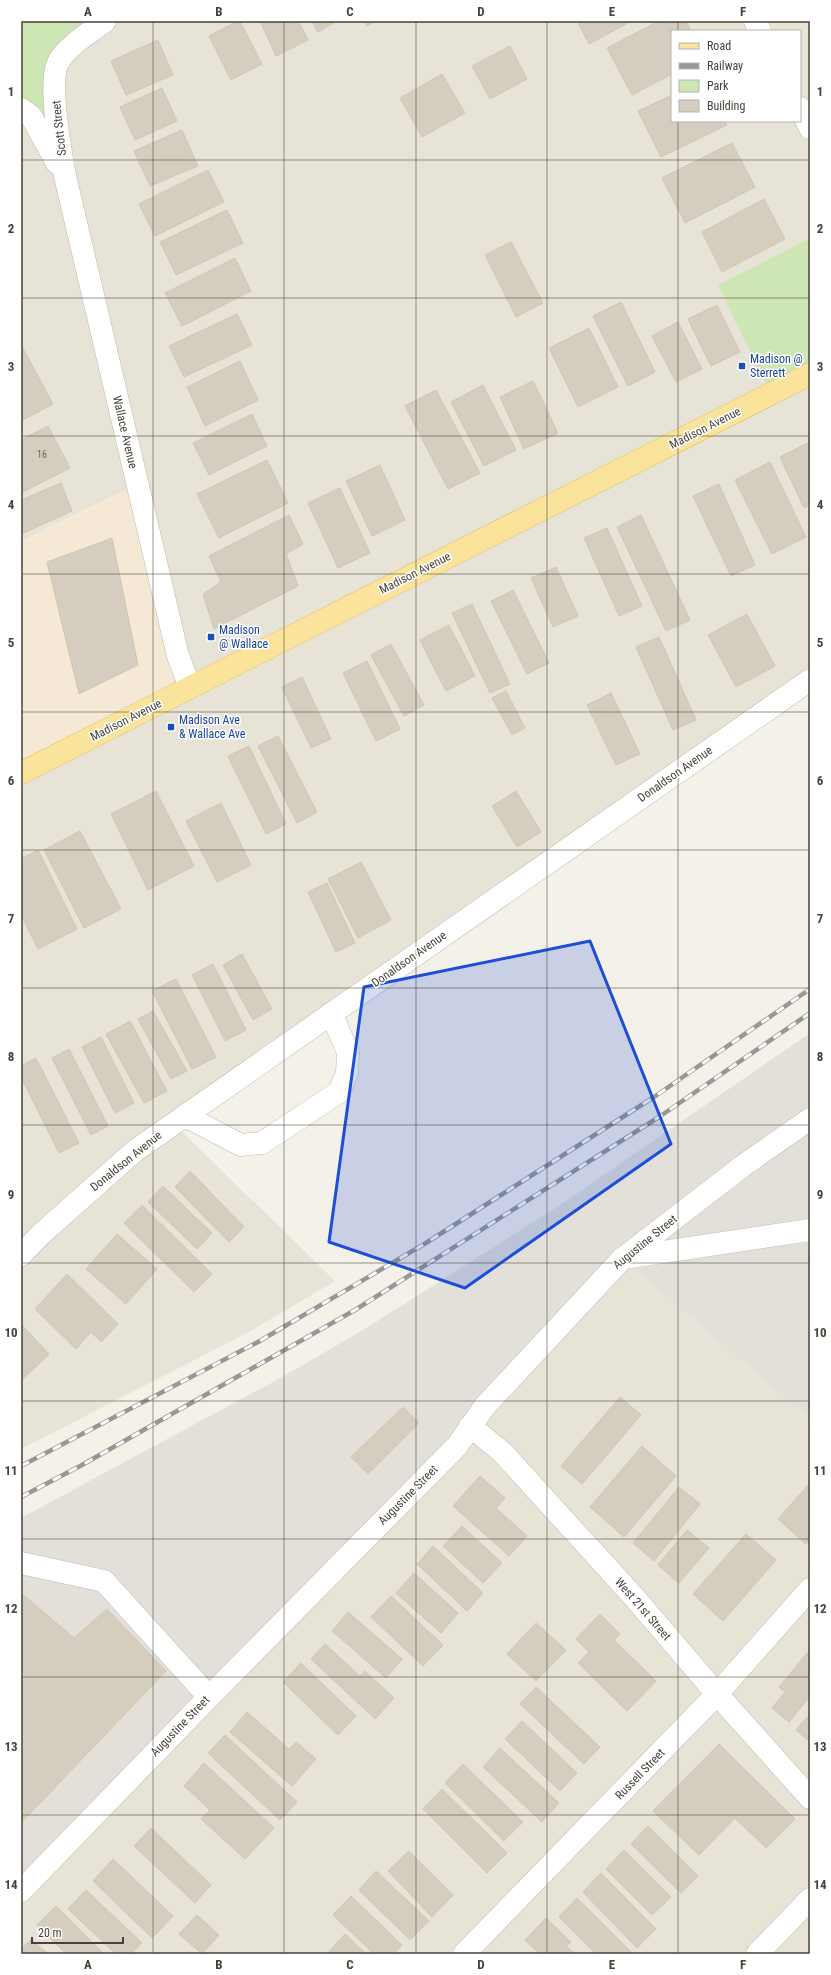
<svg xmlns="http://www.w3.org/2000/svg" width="831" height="1975" font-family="'Roboto Condensed',sans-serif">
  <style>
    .residential { fill: #e7e3d7; fill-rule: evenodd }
    .commercial { fill: #f5e9d5 }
    .industrial { fill: #e3e0da }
    .green { fill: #cde6b3 }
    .building { fill: #d5cdbf; stroke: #d0c6b2 }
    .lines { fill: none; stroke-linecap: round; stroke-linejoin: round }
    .minor-casing { stroke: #bfb9ac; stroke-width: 23 }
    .major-casing { stroke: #dfc36b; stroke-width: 23 }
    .minor { stroke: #fff; stroke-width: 22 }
    .major { stroke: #fae49b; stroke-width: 22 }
    .rail-casing { stroke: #979797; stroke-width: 4.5 }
    .rail { stroke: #fff; stroke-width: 3; stroke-dasharray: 9; stroke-linecap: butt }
    .marked { fill: #1d4ed8; fill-opacity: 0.2; stroke: #1d4ed8; stroke-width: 3; stroke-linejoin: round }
    .grid { fill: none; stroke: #474237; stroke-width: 1; stroke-opacity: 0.55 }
    .transit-dot { fill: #1a4fb4; stroke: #fff; stroke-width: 1.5 }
    .labels { text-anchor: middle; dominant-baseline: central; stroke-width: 3; stroke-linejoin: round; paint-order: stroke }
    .number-label { font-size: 10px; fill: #6a6559 }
    .street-label { font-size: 12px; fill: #474237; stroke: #fff }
    .transit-label { font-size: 12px; fill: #164399; stroke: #fff; text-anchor: start }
    .neatline { fill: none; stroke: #474237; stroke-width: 1.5 }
    .grid-label { font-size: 13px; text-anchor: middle; font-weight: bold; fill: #474237 }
  </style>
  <rect width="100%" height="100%" fill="#f4f1e9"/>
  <!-- residential -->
  <g class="residential">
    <path d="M105,21H810V680L174,1124L335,1281L249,1332L21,1449V773L137,484L21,541V109L55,78ZM672,31H800V121H672Z"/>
    <path d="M622,1259L810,1420V1954H21V1891Z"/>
  </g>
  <!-- commercial -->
  <path class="commercial" d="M137,484L190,687L21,773V541Z"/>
  <!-- industrial -->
  <path class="industrial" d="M810,1033V1420L622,1259L21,1891V1518L284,1376L368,1327L563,1203Z"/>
  <!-- green -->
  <g class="green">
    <path d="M21,21H105L58,61L65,176L21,109Z"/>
    <path d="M810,238V374L771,394L718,285Z"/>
  </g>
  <!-- building -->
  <g class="building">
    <path d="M238,21H240L262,64L231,80L209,36Z"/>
    <path d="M260,21H298L308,40L276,56Z"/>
    <path d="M312,21H337L318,32Z"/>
    <path d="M365,21H376L367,26Z"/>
    <path d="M577,21H632L589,44Z"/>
    <path d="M659,21H686L691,31H672V74L632,95L607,48Z"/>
    <path d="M158,40L173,75L126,95L111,61Z"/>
    <path d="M510,46L527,79L490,99L472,66Z"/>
    <path d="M442,74L465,113L422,137L400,98Z"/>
    <path d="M162,88L177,121L135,140L120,107Z"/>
    <path d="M672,95V121H725L727,125L661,157L638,111Z"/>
    <path d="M182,130L198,166L150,186L134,151Z"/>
    <path d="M732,143L755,187L685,223L662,178Z"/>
    <path d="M208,170L224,202L155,236L139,204Z"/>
    <path d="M764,199L785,239L722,272L702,232Z"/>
    <path d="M227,210L243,243L176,275L160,242Z"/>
    <path d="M511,242L543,303L516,317L485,255Z"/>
    <path d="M235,258L251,291L182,326L165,293Z"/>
    <path d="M621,302L655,372L628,386L593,316Z"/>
    <path d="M717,305L740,352L711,366L688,319Z"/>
    <path d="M237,314L252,345L184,377L169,346Z"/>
    <path d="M678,322L702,369L676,382L652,336Z"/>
    <path d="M589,328L618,387L578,407L549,348Z"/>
    <path d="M21,345L53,404L21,421Z"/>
    <path d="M240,361L258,400L205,426L187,387Z"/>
    <path d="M533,381L558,433L524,449L500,397Z"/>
    <path d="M483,385L516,450L484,466L451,402Z"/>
    <path d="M436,390L480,473L448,489L405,406Z"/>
    <path d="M252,414L267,446L209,475L193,443Z"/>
    <path d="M48,426L70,468L21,493V440Z"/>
    <path d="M810,442V505L804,508L780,457Z"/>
    <path d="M267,460L288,503L219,538L197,494Z"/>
    <path d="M770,462L806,537L772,554L735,480Z"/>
    <path d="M380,465L405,520L372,536L346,481Z"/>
    <path d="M61,483L72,511L21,534V500Z"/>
    <path d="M719,484L755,565L731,576L693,496Z"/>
    <path d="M340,488L370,553L338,568L308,503Z"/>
    <path d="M289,515L303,544L286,554L298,586L214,629L203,594L221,582L209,556Z"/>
    <path d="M641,515L690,620L666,631L617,527Z"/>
    <path d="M607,528L642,606L619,616L584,538Z"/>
    <path d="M112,538L138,665L79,694L47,562Z"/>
    <path d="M556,567L578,616L553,627L531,578Z"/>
    <path d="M513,590L549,663L527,674L491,601Z"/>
    <path d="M472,604L510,684L490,693L452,613Z"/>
    <path d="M747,614L775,666L736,687L708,635Z"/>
    <path d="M449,625L475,676L446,691L420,640Z"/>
    <path d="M659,637L696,720L673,730L636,647Z"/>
    <path d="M391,644L424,705L404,716L371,655Z"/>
    <path d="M367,661L400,729L376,741L343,673Z"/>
    <path d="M302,677L331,739L311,748L282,687Z"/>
    <path d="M506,691L525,728L512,735L492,698Z"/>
    <path d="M611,693L640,754L616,765L587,705Z"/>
    <path d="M278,736L317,812L297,823L258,746Z"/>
    <path d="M249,746L286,824L266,834L228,756Z"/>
    <path d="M156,791L194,866L148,890L111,814Z"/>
    <path d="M516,791L541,832L517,847L492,806Z"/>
    <path d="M221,803L251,865L217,882L186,821Z"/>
    <path d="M80,831L121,909L84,928L44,850Z"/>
    <path d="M38,850L77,929L38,949L21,915V859Z"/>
    <path d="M361,862L391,920L358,938L328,879Z"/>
    <path d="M327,883L355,943L336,952L308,892Z"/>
    <path d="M242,954L272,1009L253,1020L223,965Z"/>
    <path d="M213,964L246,1030L225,1041L192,975Z"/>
    <path d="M176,979L216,1057L192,1069L152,991Z"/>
    <path d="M153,1011L187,1071L171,1079L138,1019Z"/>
    <path d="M130,1021L167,1091L144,1103L106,1034Z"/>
    <path d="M101,1037L134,1103L115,1113L82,1047Z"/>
    <path d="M69,1049L108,1126L91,1135L52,1058Z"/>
    <path d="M36,1058L79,1143L59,1153L21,1077V1066Z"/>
    <path d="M190,1171L244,1227L229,1242L175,1187Z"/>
    <path d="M163,1186L212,1233L197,1249L148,1202Z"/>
    <path d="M142,1205L212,1274L194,1292L124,1223Z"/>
    <path d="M117,1234L157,1269L126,1304L86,1269Z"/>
    <path d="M67,1274L118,1324L101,1342L91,1332L76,1349L35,1309Z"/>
    <path d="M21,1324L49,1354L21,1381Z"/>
    <path d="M620,1397L641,1415L582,1484L561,1466Z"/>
    <path d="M403,1407L419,1423L368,1474L351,1457Z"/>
    <path d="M642,1446L676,1476L624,1537L590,1507Z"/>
    <path d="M480,1476L505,1498L496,1508L527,1536L509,1556L453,1506Z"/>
    <path d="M810,1483V1540L806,1544L778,1519Z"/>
    <path d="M679,1487L700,1504L654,1561L633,1543Z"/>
    <path d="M462,1526L502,1563L483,1583L443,1546Z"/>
    <path d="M687,1530L709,1548L679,1583L658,1565Z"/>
    <path d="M746,1534L776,1560L723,1621L693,1594Z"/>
    <path d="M433,1546L483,1593L467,1611L417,1564Z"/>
    <path d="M414,1573L458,1613L441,1633L396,1593Z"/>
    <path d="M21,1593L74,1638L107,1609L166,1671L21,1823Z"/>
    <path d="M391,1596L443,1645L423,1666L371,1617Z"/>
    <path d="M348,1612L402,1659L386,1678L332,1631Z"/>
    <path d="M600,1614L620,1634L614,1640L656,1681L627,1711L578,1663L589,1652L576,1639Z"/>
    <path d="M536,1623L566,1650L536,1681L507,1654Z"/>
    <path d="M325,1644L360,1676L365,1671L394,1698L375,1719L311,1659Z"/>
    <path d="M808,1652L810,1654V1696L789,1722L772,1708L785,1692L779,1687Z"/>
    <path d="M301,1663L356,1716L338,1735L283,1682Z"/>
    <path d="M536,1687L600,1747L584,1764L520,1704Z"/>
    <path d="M247,1712L289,1749L296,1742L316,1759L292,1786L230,1732Z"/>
    <path d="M810,1714V1742L796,1730Z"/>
    <path d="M522,1721L577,1773L560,1791L505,1739Z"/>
    <path d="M225,1735L297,1802L280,1820L208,1753Z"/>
    <path d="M719,1744L795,1819L766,1848L735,1818L699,1855L653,1811Z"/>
    <path d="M500,1748L559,1803L542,1822L483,1767Z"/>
    <path d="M204,1763L274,1828L245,1859L201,1819L210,1810L184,1786Z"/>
    <path d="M463,1764L523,1822L504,1841L445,1783Z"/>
    <path d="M442,1789L507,1853L487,1873L423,1809Z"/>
    <path d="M648,1826L698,1876L681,1893L631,1844Z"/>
    <path d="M151,1828L211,1885L195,1903L134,1846Z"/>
    <path d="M624,1850L671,1897L652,1915L606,1869Z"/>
    <path d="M409,1851L453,1895L432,1917L388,1871Z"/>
    <path d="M113,1859L173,1916L152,1938L93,1881Z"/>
    <path d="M376,1871L429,1921L410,1940L359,1890Z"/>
    <path d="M601,1873L656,1929L637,1948L583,1892Z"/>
    <path d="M86,1890L142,1943L131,1954H116L68,1909Z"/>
    <path d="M351,1896L402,1945L394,1954H374L333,1915Z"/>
    <path d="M577,1898L632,1953L631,1954H596L559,1917Z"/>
    <path d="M56,1906L104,1954H66L37,1925Z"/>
    <path d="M197,1915L219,1935L202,1954L179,1934Z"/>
    <path d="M546,1918L571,1942L566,1946L575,1954H540L525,1940Z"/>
    <path d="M345,1934L366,1954H327Z"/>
    <path d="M31,1939L48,1954H21V1950Z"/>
  </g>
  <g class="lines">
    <!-- minor casing -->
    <g class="minor-casing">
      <g id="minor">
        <path d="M105,21C91,32 68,45 59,61C47,78 61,154 65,176L178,656L190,687"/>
        <path d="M755,21L760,31"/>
        <path d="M800,108L810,128"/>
        <path d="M21,109L31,116L57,163"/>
        <path d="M185,1116L241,1145L262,1143L339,1092L347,1073L348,1052L331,1013"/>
        <path d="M21,1255L41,1234L136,1150L810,680"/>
        <path d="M623,1258L810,1230"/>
        <path d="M470,1426L502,1452L634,1597L717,1694L810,1798"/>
        <path d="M21,1563L104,1581L209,1697"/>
        <path d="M21,1891L209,1697L457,1446L485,1406L622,1259L744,1165L810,1119"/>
        <path d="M464,1954L717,1694L810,1589"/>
        <path d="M757,1954L810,1899"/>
      </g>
    </g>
    <!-- major casing -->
    <g class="major-casing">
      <path id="major" d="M21,773L810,374"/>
    </g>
    <!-- minor -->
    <use href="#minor" class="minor"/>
    <!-- major -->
    <use href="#major" class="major"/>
    <!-- rail casing -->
    <g class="rail-casing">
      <g id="rail">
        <path d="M21,1466L258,1342L426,1243L654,1097L810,989"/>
        <path d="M21,1497L82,1465L355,1310L659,1117L810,1013"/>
      </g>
    </g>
    <!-- rail -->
    <use href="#rail" class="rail"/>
  </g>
  <!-- marked area -->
  <path class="marked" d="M590,941L671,1144L465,1288L329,1242L364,987Z"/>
  <!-- grid -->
  <path class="grid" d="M153,21V1954M284,21V1954M416,21V1954M547,21V1954M678,21V31M678,121V1954M21,160H810M21,298H810M21,436H810M21,574H810M21,712H810M21,850H810M21,988H810M21,1125H810M21,1263H810M21,1401H810M21,1539H810M21,1677H810M21,1815H810"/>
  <!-- markers -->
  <g class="transit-dot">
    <rect x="738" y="362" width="8" height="8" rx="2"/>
    <rect x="207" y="633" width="8" height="8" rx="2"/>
    <rect x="167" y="723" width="8" height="8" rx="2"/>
  </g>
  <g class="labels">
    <!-- number labels -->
    <g class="number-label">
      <text x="42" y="454">16</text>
    </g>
    <!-- street labels -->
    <g class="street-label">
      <text transform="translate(59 128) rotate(-96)">Scott Street</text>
      <text transform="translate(705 428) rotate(-27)">Madison Avenue</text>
      <text transform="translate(125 432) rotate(77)">Wallace Avenue</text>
      <text transform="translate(415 573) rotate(-27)">Madison Avenue</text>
      <text transform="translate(126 720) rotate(-27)">Madison Avenue</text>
      <text transform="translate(675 774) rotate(-35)">Donaldson Avenue</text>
      <text transform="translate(409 959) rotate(-35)">Donaldson Avenue</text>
      <text transform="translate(126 1161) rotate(-39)">Donaldson Avenue</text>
      <text transform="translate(645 1242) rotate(-39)">Augustine Street</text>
      <text transform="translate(408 1495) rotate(-45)">Augustine Street</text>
      <text transform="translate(643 1609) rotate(49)">West 21st Street</text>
      <text transform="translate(180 1726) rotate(-46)">Augustine Street</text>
      <text transform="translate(640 1774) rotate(-46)">Russell Street</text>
    </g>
    <!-- transit labels -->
    <g class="transit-label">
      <text x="750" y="359">Madison @<tspan x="750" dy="14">Sterrett</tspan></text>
      <text x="219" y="630">Madison<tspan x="219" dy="14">@ Wallace</tspan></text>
      <text x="179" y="720">Madison Ave<tspan x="179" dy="14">&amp; Wallace Ave</tspan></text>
    </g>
  </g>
  <!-- border -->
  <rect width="831" height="1975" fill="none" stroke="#ffffff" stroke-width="44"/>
  <!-- legend -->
  <rect x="671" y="30" width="130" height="92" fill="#ffffff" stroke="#b5b3af"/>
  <rect x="679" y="43" width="20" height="6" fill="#fae49b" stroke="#b5b3af"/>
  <text x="707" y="50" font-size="12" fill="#474237">Road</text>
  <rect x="679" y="63" width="20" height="6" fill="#979797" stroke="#b5b3af"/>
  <text x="707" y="70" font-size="12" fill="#474237">Railway</text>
  <rect x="679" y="80" width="20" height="12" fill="#cde6b3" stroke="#b5b3af"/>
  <text x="707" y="90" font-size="12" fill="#474237">Park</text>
  <rect x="679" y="100" width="20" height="12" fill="#d5cdbf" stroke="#b5b3af"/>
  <text x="707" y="110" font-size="12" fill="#474237">Building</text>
  <!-- scale -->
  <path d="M32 1937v6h91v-6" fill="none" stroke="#474237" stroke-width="2"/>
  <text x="38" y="1937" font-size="12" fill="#474237" stroke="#ffffff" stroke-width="3" paint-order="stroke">20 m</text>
  <rect x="22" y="22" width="787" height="1931" class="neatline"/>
  <g class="grid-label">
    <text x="88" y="16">A</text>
    <text x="219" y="16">B</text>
    <text x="350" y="16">C</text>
    <text x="481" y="16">D</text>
    <text x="612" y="16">E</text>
    <text x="743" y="16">F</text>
    <text x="11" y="96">1</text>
    <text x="820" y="96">1</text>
    <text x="11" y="233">2</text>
    <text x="820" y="233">2</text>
    <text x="11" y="371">3</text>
    <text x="820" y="371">3</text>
    <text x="11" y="509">4</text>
    <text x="820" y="509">4</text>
    <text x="11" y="647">5</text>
    <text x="820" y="647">5</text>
    <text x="11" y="785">6</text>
    <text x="820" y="785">6</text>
    <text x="11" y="923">7</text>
    <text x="820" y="923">7</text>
    <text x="11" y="1061">8</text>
    <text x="820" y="1061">8</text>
    <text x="11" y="1199">9</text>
    <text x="820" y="1199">9</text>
    <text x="11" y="1337">10</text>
    <text x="820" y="1337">10</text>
    <text x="11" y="1475">11</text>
    <text x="820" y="1475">11</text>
    <text x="11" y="1613">12</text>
    <text x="820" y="1613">12</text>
    <text x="11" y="1751">13</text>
    <text x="820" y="1751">13</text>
    <text x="11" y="1889">14</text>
    <text x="820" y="1889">14</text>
    <text x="88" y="1969">A</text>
    <text x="219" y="1969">B</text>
    <text x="350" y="1969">C</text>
    <text x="481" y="1969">D</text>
    <text x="612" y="1969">E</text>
    <text x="743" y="1969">F</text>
  </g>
</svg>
